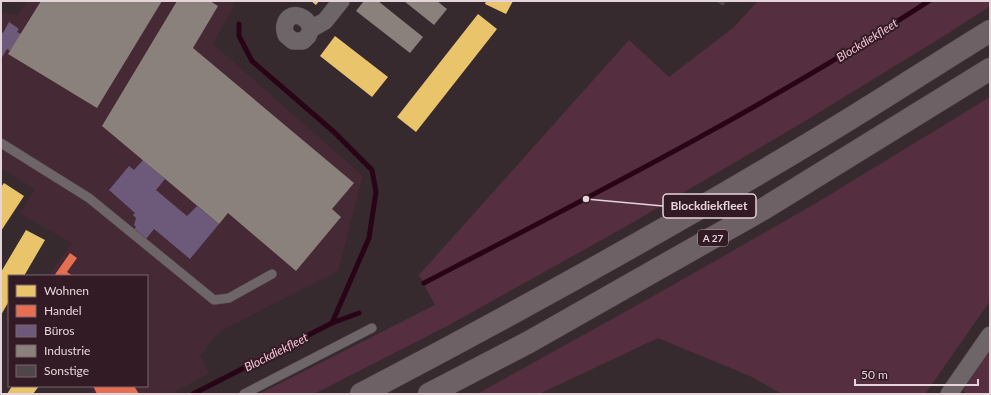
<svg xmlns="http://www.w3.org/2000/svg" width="991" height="395" font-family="Lato,sans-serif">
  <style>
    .built { fill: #452934 }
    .green { fill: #552f3f }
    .homes { fill: #e9c46a }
    .shops { fill: #e76f51 }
    .offices { fill: #6d597a }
    .industry { fill: #8a817c }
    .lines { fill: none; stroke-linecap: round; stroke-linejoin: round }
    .stream { stroke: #280416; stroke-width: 5 }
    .building { fill: #504549 }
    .lane-casing { stroke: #52464b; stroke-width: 10 }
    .street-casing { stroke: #52464b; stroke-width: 18 }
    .highway-casing { stroke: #52464b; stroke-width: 23 }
    .lane { stroke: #6d6568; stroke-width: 9 }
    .street { stroke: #6d6568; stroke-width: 17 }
    .highway { stroke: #6e6166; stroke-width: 22 }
    .labels { text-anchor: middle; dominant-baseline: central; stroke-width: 4; stroke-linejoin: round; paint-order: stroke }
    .shield { fill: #321b24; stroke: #af9ca3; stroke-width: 1 }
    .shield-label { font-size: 10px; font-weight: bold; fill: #e5d4da }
    .water-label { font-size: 12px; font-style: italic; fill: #f8c5d8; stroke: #321b24 }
    .leader { fill: none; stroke: #e5d4da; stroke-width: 1.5 }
    .callout-dot { fill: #e5d4da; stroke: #321b24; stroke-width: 1.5 }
    .callout { fill: #321b24; stroke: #e5d4da; stroke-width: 1.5 }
    .callout-label { font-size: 12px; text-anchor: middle; font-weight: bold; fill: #e5d4da }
  </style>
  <rect width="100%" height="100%" fill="#372a2f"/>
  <!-- built -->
  <path class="built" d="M27,1H228L234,5L213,44L363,176L338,271L219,332L200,356L209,373L171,394H94L89,386H147V276H48L72,243L20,214L35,189L1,168V13L18,15Z"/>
  <!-- green -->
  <g class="green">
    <path d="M758,1H990V6L947,34L800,124L623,228L449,325L314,394H259L435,305L419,275L629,40L669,77L733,28Z"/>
    <path d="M990,97V301L925,394H782L750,376L658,338L539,394H477L650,298L813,205Z"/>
    <path d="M990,350V394H968L963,391Z"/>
  </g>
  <!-- homes -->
  <g class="homes">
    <path d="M311,1H319L316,5Z"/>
    <path d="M486,1H513L506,14L485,4Z"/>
    <path d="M478,14L497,29L416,132L397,117Z"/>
    <path d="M335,36L388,77L372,97L320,56Z"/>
    <path d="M4,183L24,196L1,231V187Z"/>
    <path d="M26,230L45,240L24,276H9V301L1,315V272Z"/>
    <path d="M12,386H39L33,394H7Z"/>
  </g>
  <!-- shops -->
  <g class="shops">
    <path d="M70,253L77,258L67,272L73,276H54Z"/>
    <path d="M93,386H134L139,394H97Z"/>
  </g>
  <!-- offices -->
  <g class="offices">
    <path d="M9,22L19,29L17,32L21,34L10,51L7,49L1,59V31L3,33Z"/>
    <path d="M143,160L165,179L156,190L187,216L197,206L219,224L190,259L154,229L146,239L134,229L136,227L134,225L136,218L133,215L135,213L109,190L129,166L134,170Z"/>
  </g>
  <!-- industry -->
  <g class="industry">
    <path d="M41,1H162L97,108L8,54Z"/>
    <path d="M177,1H210L218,6L193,48L354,183L332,209L341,217L296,271L228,213L219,224L102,126Z"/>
    <path d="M364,1H378L423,37L410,53L356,11Z"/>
    <path d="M404,1H437L447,9L434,25Z"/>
  </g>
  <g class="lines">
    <!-- stream -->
    <g class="stream">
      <path d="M239,24V36L252,61L334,132L372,170L376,192L369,238L332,323"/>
      <path d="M424,283C595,194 767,106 929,1"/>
      <path d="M193,394L332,323L359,313"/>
    </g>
  </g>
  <!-- building -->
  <path class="building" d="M716,1H726L723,6Z"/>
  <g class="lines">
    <!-- lane casing -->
    <g class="lane-casing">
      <g id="lane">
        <path d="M1,143L89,198L214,300L229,298L272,274"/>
        <path d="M244,394L372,328"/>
      </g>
    </g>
    <!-- street casing -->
    <g class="street-casing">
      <g id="street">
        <path d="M311,29C307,14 288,10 285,25C284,28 285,32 286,35L293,41H303L308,36L311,29L325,21L341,1"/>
        <path d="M949,394L990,335"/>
      </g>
    </g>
    <!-- highway casing -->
    <g class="highway-casing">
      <g id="highway">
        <path d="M361,394C516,313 669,228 820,137C877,103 933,66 990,31"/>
        <path d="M429,394L529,342L765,208L990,69"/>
      </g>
    </g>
    <!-- lane -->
    <use href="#lane" class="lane"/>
    <!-- street -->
    <use href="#street" class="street"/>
    <!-- highway -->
    <use href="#highway" class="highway"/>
  </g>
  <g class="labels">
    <!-- shield labels -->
    <rect class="shield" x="698" y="230" width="30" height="16" rx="3"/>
    <g class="shield-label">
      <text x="713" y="238">A 27</text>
    </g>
    <!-- water labels -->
    <g class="water-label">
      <text transform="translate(867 40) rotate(-32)">Blockdiekfleet</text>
      <text transform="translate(276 352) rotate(-27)">Blockdiekfleet</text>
    </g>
  </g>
  <!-- callouts -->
  <path class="leader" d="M586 199L663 206"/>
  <circle class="callout-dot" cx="586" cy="199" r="4"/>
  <rect class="callout" x="663" y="194" width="93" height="24" rx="4"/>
  <g class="callout-label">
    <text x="709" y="210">Blockdiekfleet</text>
  </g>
  <!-- border -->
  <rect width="991" height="395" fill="none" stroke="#e5d4da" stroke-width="4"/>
  <!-- legend -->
  <rect x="8" y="275" width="140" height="112" fill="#321b24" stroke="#7a656d"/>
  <rect x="16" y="285" width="20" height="12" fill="#e9c46a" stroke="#7a656d"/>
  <text x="44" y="295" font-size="12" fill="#e5d4da">Wohnen</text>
  <rect x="16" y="305" width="20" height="12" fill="#e76f51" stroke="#7a656d"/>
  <text x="44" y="315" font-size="12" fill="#e5d4da">Handel</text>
  <rect x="16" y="325" width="20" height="12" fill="#6d597a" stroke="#7a656d"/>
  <text x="44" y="335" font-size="12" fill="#e5d4da">Büros</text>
  <rect x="16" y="345" width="20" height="12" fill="#8a817c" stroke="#7a656d"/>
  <text x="44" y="355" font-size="12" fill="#e5d4da">Industrie</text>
  <rect x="16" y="365" width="20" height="12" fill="#504549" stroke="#7a656d"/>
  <text x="44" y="375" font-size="12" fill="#e5d4da">Sonstige</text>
  <!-- scale -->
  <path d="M855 379v6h123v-6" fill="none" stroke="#e5d4da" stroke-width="2"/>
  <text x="861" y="379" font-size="12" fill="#e5d4da" stroke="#321b24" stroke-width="3" paint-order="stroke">50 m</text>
</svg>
